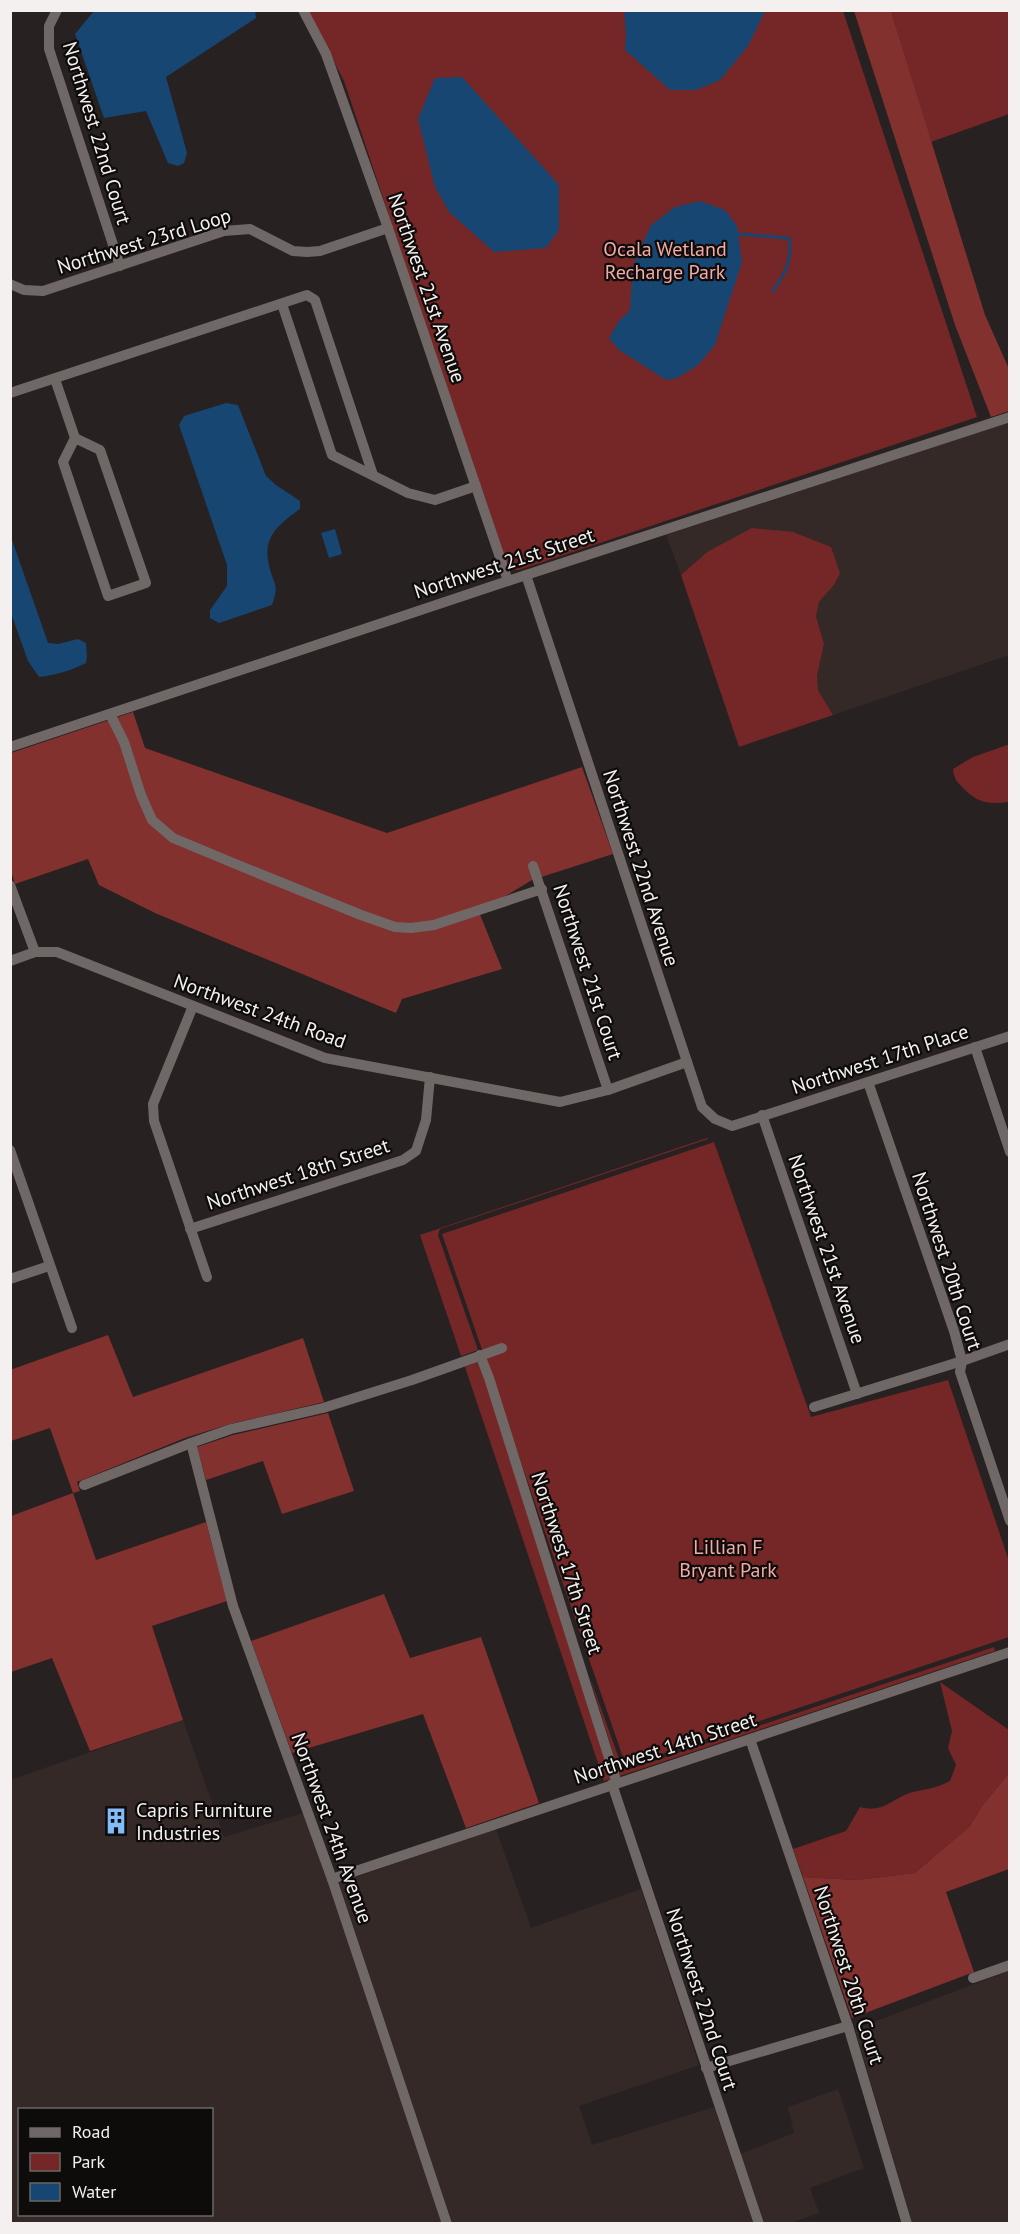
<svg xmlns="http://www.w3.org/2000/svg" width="1020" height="2234" font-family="'PT Sans',sans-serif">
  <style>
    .built { fill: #352928; fill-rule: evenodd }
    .green { fill: #742726 }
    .forest { fill: #82312f }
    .water { fill: #174673 }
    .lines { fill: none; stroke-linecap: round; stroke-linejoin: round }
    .stream { stroke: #174673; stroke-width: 3 }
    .street { stroke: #6f6867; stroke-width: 10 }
    .labels { text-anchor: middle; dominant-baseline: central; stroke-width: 4.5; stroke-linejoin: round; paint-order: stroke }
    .street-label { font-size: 20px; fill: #f4f0ef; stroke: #0e0b0b }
    .park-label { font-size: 20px; fill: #f3aba5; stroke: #0e0b0b }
    .poi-label { font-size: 20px; fill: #f4f0ef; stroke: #0e0b0b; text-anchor: start }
  </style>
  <rect width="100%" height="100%" fill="#272121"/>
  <!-- built -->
  <g class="built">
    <path d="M1009,422V655L833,715L818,690L817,677L824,644L816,616L819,602L834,585L707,552L681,575L666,535Z"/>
    <path d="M183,1720L224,1837L303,1813L328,1881L442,2223H11L10,1780ZM20,2110H212V2214H20Z"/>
    <path d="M496,1829L531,1928L641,1889L699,2065L579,2106L592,2145L714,2107L753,2223H452L339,1883Z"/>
    <path d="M1009,1971V2223H912L855,2029Z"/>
    <path d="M838,2089L864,2168L810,2188L819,2213L791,2223H764L740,2154L794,2133L788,2107Z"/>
  </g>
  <!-- green -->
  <g class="green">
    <path d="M308,11H843L977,417L519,570H511L504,560L344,81Z"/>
    <path d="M891,11H1009V114L931,142Z"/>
    <path d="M752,528L793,532L831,547L840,573L834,585L819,602L816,616L824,644L817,676L818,690L833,715L739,747L681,575L707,552Z"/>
    <path d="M1010,744L1009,802C989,804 979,804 964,789C957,782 954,779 953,769L973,757Z"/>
    <path d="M707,1138L708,1139L440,1229L438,1235L478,1350L461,1356L420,1235Z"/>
    <path d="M714,1142L811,1417L948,1380L1009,1561V1637L626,1766L442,1234Z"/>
    <path d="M477,1362L485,1379L611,1779L604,1781L465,1367Z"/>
    <path d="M994,1647L995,1651L620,1776L589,1675L622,1767L627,1770Z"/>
    <path d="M940,1682L1009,1730V1773L982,1806L970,1826L915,1873L857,1880L803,1877L793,1849L846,1831L860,1807C883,1814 894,1797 913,1792C927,1789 937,1788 950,1781L956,1765L948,1748L952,1731Z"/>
  </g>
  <!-- forest -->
  <g class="forest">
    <path d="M854,11H891L985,315L1009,369V411L991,417L955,325Z"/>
    <path d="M133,712L145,748L387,833L582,767L613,854L532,880L479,912L502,969L402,999L396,1013L155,913L99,885L88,859L15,884L11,871V753Z"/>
    <path d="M108,1335L133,1397L303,1338L324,1402L230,1424L185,1438L77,1482L80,1491L73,1493L96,1560L206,1522L227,1601L152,1626L183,1720L90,1751L52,1658L11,1672V1516L73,1493L50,1428L11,1441L10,1370Z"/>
    <path d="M328,1413L354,1491L282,1514L263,1461L206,1480L197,1447L233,1435Z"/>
    <path d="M384,1594L410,1658L481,1637L539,1803L466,1828L423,1714L292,1753L251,1641Z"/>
    <path d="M1009,1773V1869L946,1892L974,1972L852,2018L803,1877L857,1880L915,1873L970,1826L982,1806Z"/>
  </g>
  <!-- water -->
  <g class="water">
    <path d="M94,11H255L256,18L166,77L187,153L184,163L178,166L168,163L146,111L104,118L75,34Z"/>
    <path d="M624,11V10L765,11L748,46L720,80L696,90H670L625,50L626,35Z"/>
    <path d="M462,77L559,185V230L546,248L494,252L449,212L435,187L418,119L435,78Z"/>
    <path d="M700,201L725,210L737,226L742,262L715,345L698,365L677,378L666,380L619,350L609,338L619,321L630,310L633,265L651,225L675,207Z"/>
    <path d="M226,403L238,405L266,476L276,485L300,501V509C279,524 262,537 269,565C273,585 280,583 272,605L219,623L210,618V610L227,586V565L179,425L184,416Z"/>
    <path d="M335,529L342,554L329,558L321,533Z"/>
    <path d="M11,537L48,643L58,644L78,639L86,643L87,657L86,663C70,671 56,675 39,677L28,661L11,613Z"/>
  </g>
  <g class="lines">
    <!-- stream -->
    <path class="stream" d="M738,234L789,238C792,262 786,272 773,291"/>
    <!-- street -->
    <g class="street">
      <path d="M57,10L49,26V49L120,266"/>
      <path d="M303,10L326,54L388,228L508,581"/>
      <path d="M10,284L24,290L43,291L224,231L250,229L293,251L307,252L320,251L388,228"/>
      <path d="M282,304L332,455L408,493L435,500L476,486"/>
      <path d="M55,379L75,438L63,462L108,596L146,583L100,450L75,438"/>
      <path d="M10,393L307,295L315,300L373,475"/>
      <path d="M526,575L702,1107L715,1119L732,1126L1010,1036"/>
      <path d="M110,714L124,742L141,795L152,820L173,838L238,865L361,915L395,927L411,928L434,925L542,889"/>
      <path d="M10,747L526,575L1010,417"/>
      <path d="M533,866L608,1090"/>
      <path d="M10,885L35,952H57L325,1058L560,1102L608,1090L687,1062"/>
      <path d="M10,961L35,952"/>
      <path d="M193,1006L153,1104L154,1121L207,1277"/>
      <path d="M975,1047L1010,1152"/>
      <path d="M868,1082L954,1331L962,1361L960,1372L1010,1521"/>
      <path d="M762,1115L857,1394"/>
      <path d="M10,1150L72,1328"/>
      <path d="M190,1229L403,1160L416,1151L426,1120L430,1077"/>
      <path d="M10,1279L49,1266"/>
      <path d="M480,1355L489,1378L617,1783"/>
      <path d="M814,1407L962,1361L1010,1344"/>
      <path d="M191,1443L233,1606L332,1879L447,2224"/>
      <path d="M84,1485L191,1443L231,1429L323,1408L412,1380L502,1348"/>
      <path d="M750,1739L848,2026L907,2224"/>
      <path d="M612,1784L759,2224"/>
      <path d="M332,1879L1010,1652"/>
      <path d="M973,1978L1010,1965"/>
      <path d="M706,2068L848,2026"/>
    </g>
  </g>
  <!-- icons -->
  <defs>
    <g id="building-bare" transform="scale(2.07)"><path d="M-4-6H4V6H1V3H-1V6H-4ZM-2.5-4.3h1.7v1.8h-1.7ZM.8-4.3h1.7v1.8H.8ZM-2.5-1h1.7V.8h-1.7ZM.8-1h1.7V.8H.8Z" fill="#81bdfa" stroke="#0e0b0b" stroke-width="2.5" paint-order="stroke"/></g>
  </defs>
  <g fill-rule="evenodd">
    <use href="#building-bare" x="116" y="1821"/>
  </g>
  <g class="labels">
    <!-- street labels -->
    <g class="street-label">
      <text transform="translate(97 133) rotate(73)">Northwest 22nd Court</text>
      <text transform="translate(144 241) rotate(-17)">Northwest 23rd Loop</text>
      <text transform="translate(427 288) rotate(71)">Northwest 21st Avenue</text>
      <text transform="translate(504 563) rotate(-18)">Northwest 21st Street</text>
      <text transform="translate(641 868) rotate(72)">Northwest 22nd Avenue</text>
      <text transform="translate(588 972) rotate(72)">Northwest 21st Court</text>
      <text transform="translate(260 1011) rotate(20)">Northwest 24th Road</text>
      <text transform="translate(880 1059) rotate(-18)">Northwest 17th Place</text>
      <text transform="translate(298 1174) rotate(-18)">Northwest 18th Street</text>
      <text transform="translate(827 1249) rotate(71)">Northwest 21st Avenue</text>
      <text transform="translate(947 1261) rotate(72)">Northwest 20th Court</text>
      <text transform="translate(567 1563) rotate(72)">Northwest 17th Street</text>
      <text transform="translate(665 1748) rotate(-18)">Northwest 14th Street</text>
      <text transform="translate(332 1828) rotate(70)">Northwest 24th Avenue</text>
      <text transform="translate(849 1975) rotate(72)">Northwest 20th Court</text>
      <text transform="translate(702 1999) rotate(72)">Northwest 22nd Court</text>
    </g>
    <!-- park labels -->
    <g class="park-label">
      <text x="665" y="249">Ocala Wetland<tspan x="665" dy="23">Recharge Park</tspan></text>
      <text x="728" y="1547">Lillian F<tspan x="728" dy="23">Bryant Park</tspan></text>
    </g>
    <!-- poi labels -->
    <g class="poi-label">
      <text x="136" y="1810">Capris Furniture<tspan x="136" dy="23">Industries</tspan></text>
    </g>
  </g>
  <!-- border -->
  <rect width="1020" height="2234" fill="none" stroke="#f4f0ef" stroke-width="24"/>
  <!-- legend -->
  <rect x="18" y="2108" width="195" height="108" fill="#0e0b0b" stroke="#6a6766" stroke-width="1.5"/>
  <rect x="30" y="2128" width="30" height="9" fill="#6f6867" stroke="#6a6766" stroke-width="1.5"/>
  <text x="72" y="2138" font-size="18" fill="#f4f0ef">Road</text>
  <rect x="30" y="2153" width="30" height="18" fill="#742726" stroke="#6a6766" stroke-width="1.5"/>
  <text x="72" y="2168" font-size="18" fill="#f4f0ef">Park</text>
  <rect x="30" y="2183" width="30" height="18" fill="#174673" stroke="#6a6766" stroke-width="1.5"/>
  <text x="72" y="2198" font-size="18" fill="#f4f0ef">Water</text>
</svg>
